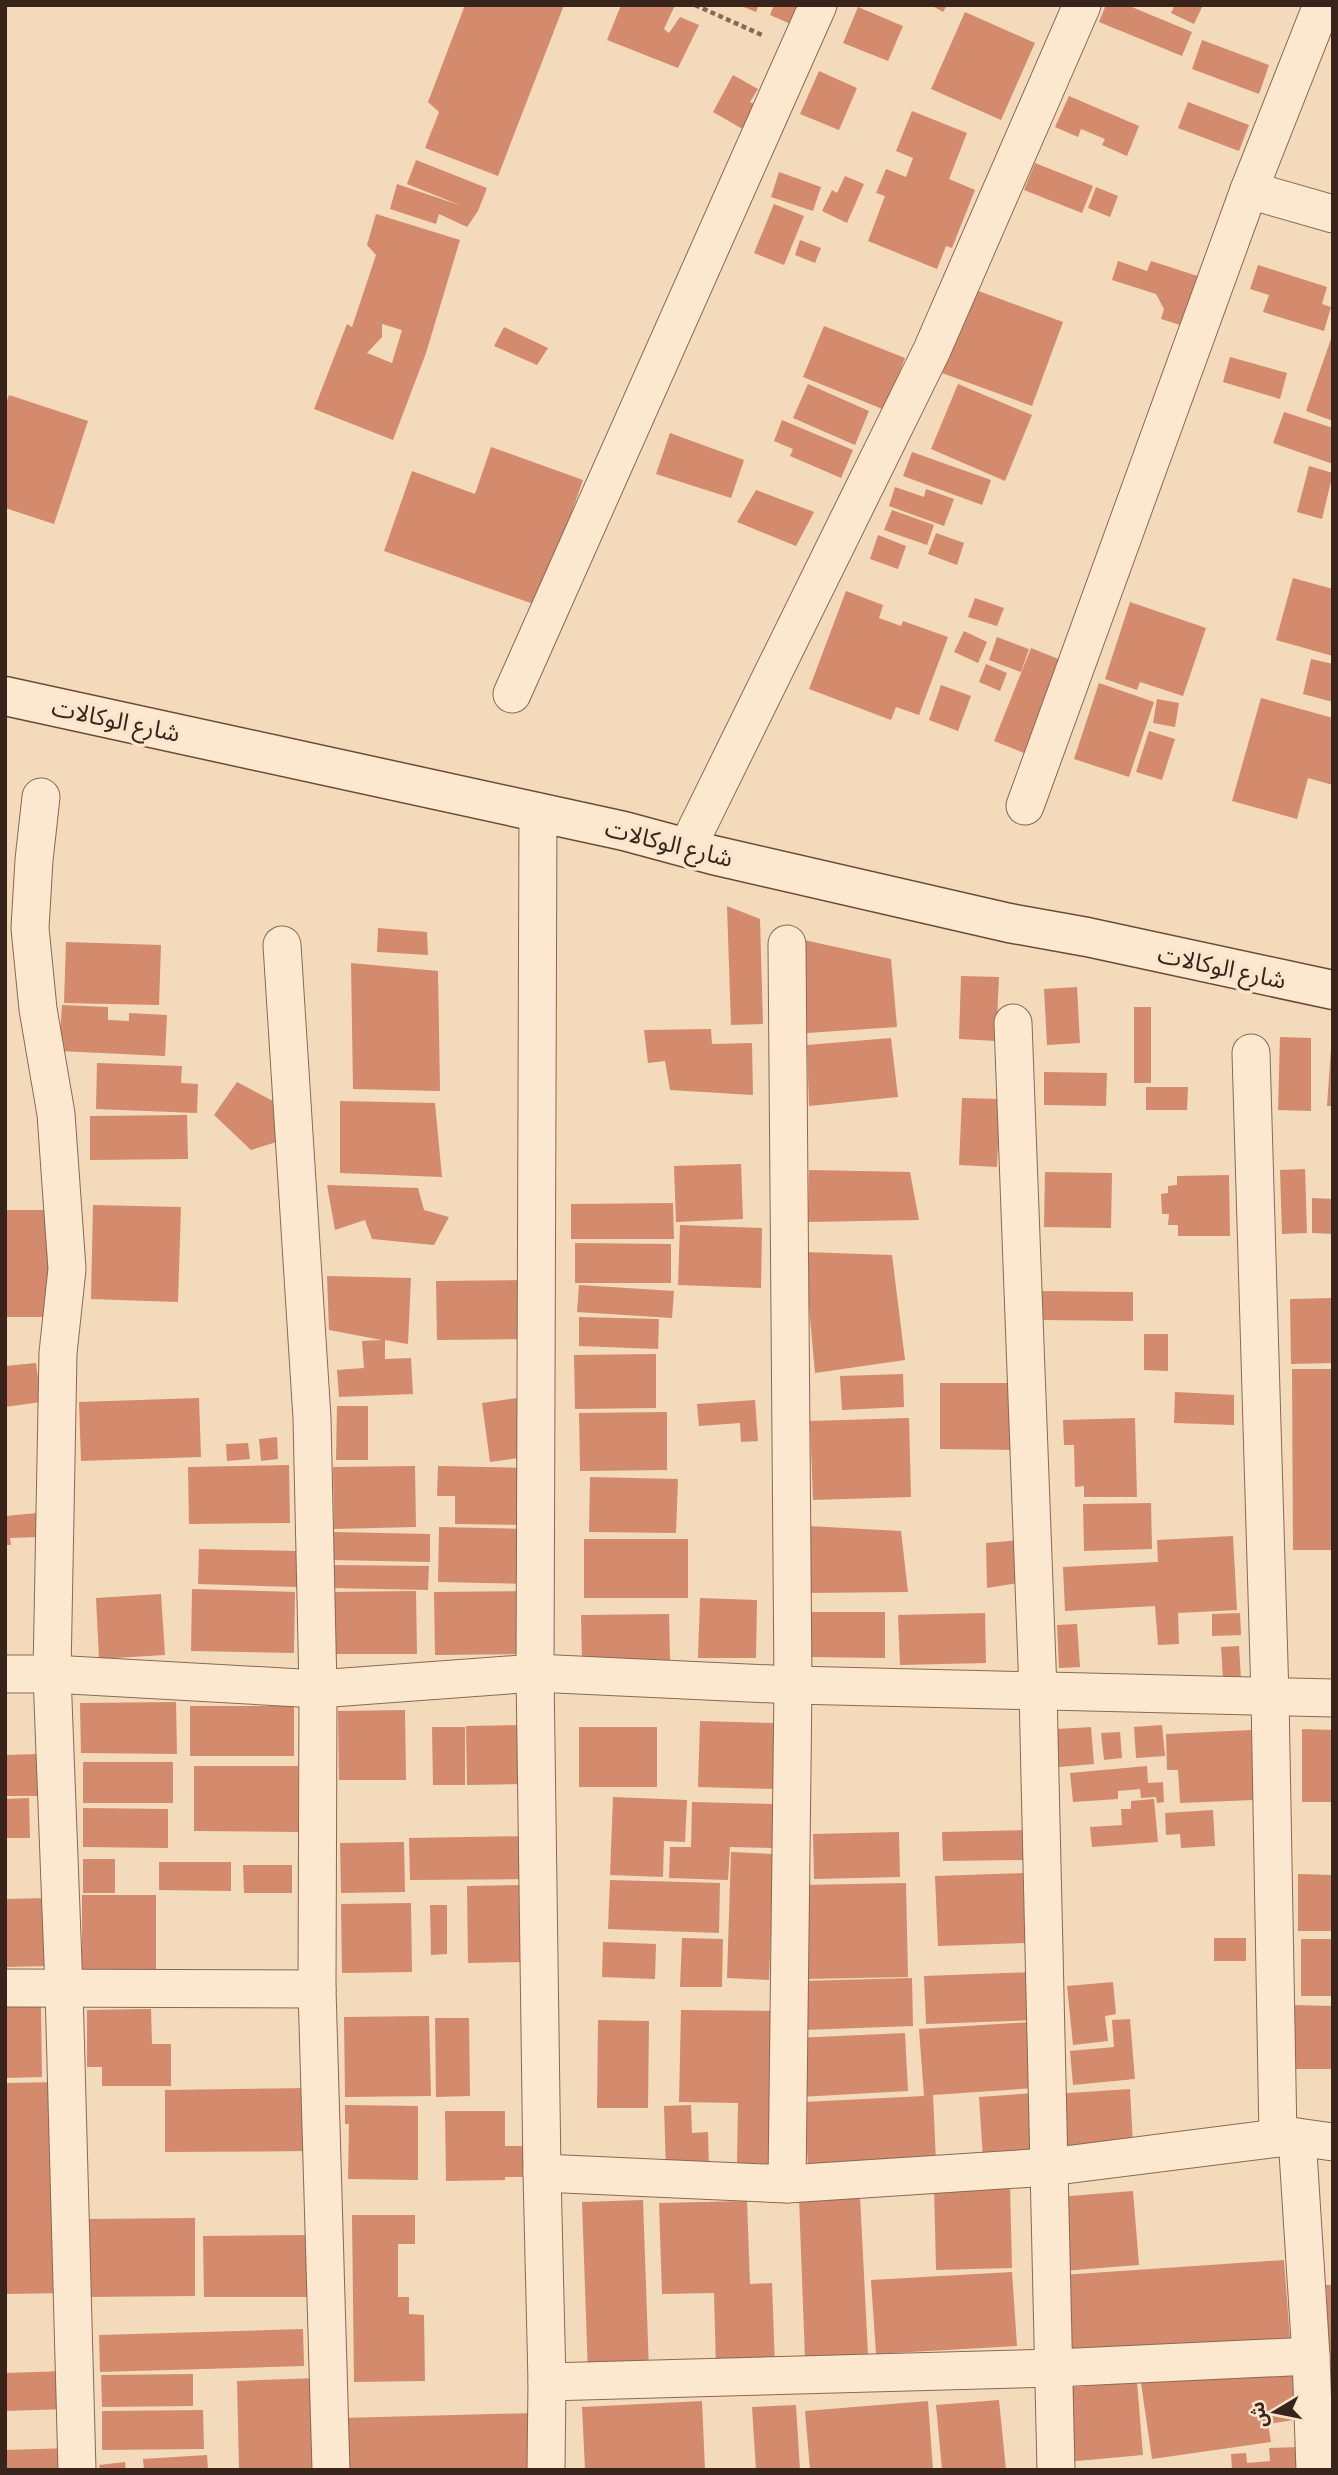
<svg xmlns="http://www.w3.org/2000/svg" width="1338" height="2475" font-family="'Source Serif 4','Noto Sans Arabic',serif">
  <style>
    .building { fill: #d48a6d; fill-rule: evenodd }
    .lines { fill: none; stroke-linecap: round; stroke-linejoin: round }
    .street-casing { stroke: #8a6953; stroke-width: 39 }
    .secondary-casing { stroke: #6c4a37; stroke-width: 41 }
    .path { stroke: #8a6953; stroke-width: 4.5; stroke-dasharray: 5 3.5; stroke-linecap: butt }
    .street { stroke: #fce8cf; stroke-width: 37 }
    .secondary { stroke: #fce8cf; stroke-width: 38 }
    .labels { text-anchor: middle; dominant-baseline: central; stroke-width: 7; stroke-linejoin: round; paint-order: stroke }
    .street-label { font-size: 24px; fill: #38241a; stroke: #f8e5cb }
  </style>
  <rect width="100%" height="100%" fill="#f2dabb"/>
  <!-- building -->
  <g class="building">
    <path d="M465,5H564L498,176L425,148L439,112L428,102Z"/>
    <path d="M621,5H675L664,29L669,33L680,17L699,25L678,68L607,40Z"/>
    <path d="M739,5H759L756,12Z"/>
    <path d="M774,5H810L800,28L770,15Z"/>
    <path d="M931,5H947L943,12Z"/>
    <path d="M1106,5H1127L1192,32L1182,56L1099,22Z"/>
    <path d="M1175,5H1203L1194,24L1171,13Z"/>
    <path d="M858,7L903,26L888,61L843,43Z"/>
    <path d="M965,12L1035,43L1001,120L931,89Z"/>
    <path d="M1202,40L1269,65L1259,94L1192,69Z"/>
    <path d="M819,71L857,88L839,130L800,114Z"/>
    <path d="M733,75L758,89L750,102L766,111L753,135L713,112Z"/>
    <path d="M1069,96L1139,126L1127,156L1102,145L1105,139L1081,129L1078,137L1055,127Z"/>
    <path d="M1188,102L1249,125L1239,151L1178,128Z"/>
    <path d="M912,111L967,133L949,179L975,190L952,248L946,246L937,269L868,241L885,196L876,193L886,169L906,177L913,158L896,151Z"/>
    <path d="M416,160L487,188L478,211L467,227L439,214L436,224L390,209L397,184L462,206L407,184Z"/>
    <path d="M1035,163L1093,186L1082,213L1024,190Z"/>
    <path d="M779,172L821,187L813,211L771,197Z"/>
    <path d="M845,176L864,184L847,223L822,211L832,190L837,193Z"/>
    <path d="M1096,187L1118,196L1110,217L1088,208Z"/>
    <path d="M774,204L804,216L784,265L754,253Z"/>
    <path d="M376,214L460,240L426,353L393,440L314,409L347,324L352,327L376,255L367,245ZM382,324L402,330L392,363L367,353L382,337Z"/>
    <path d="M800,240L821,248L815,263L795,255Z"/>
    <path d="M1118,261L1147,271L1151,261L1210,280L1193,329L1161,319L1164,309L1156,294L1112,280Z"/>
    <path d="M1258,265L1327,287L1322,304L1331,307L1324,331L1263,312L1269,295L1250,289Z"/>
    <path d="M973,289L1063,322L1032,406L942,373Z"/>
    <path d="M824,326L905,358L885,410L803,377Z"/>
    <path d="M504,327L548,348L537,365L494,346Z"/>
    <path d="M1332,336H1333V421L1306,411Z"/>
    <path d="M1230,357L1287,373L1280,399L1223,382Z"/>
    <path d="M808,384L869,411L855,445L793,418Z"/>
    <path d="M958,384L1032,415L1005,481L931,449Z"/>
    <path d="M9,395L88,421L54,524L5,508V406Z"/>
    <path d="M1284,412L1333,428V464L1273,443Z"/>
    <path d="M782,420L853,450L841,478L790,456L793,449L774,441Z"/>
    <path d="M670,433L744,460L731,498L656,474Z"/>
    <path d="M491,447L583,480L539,606L384,551L412,471L475,494Z"/>
    <path d="M912,452L991,480L982,505L903,476Z"/>
    <path d="M1309,466L1333,473L1322,519L1297,512Z"/>
    <path d="M895,487L924,497L926,489L954,499L944,526L889,506Z"/>
    <path d="M756,490L814,512L796,546L737,522Z"/>
    <path d="M892,510L934,525L927,545L884,530Z"/>
    <path d="M936,533L964,543L957,565L928,554Z"/>
    <path d="M878,535L906,546L898,569L870,559Z"/>
    <path d="M1293,578L1333,589V656L1276,640Z"/>
    <path d="M846,591L883,605L879,618L901,626L903,621L948,637L919,715L896,707L891,720L809,689Z"/>
    <path d="M975,598L1004,608L997,626L968,617Z"/>
    <path d="M1130,602L1206,628L1183,696L1140,682L1137,690L1105,679Z"/>
    <path d="M964,631L987,642L978,663L954,652Z"/>
    <path d="M997,637L1029,649L1021,672L989,660Z"/>
    <path d="M1031,648L1076,666L1039,759L994,741Z"/>
    <path d="M1311,659L1333,664V702L1303,694Z"/>
    <path d="M986,664L1007,673L1000,691L979,682Z"/>
    <path d="M1099,683L1154,702L1129,777L1074,759Z"/>
    <path d="M941,685L971,696L958,731L929,720Z"/>
    <path d="M1261,698L1333,718V785L1308,778L1297,819L1232,801Z"/>
    <path d="M1157,699L1179,703L1175,727L1153,723Z"/>
    <path d="M1149,731L1175,739L1162,780L1136,772Z"/>
    <path d="M727,906L760,919L763,1024L731,1025Z"/>
    <path d="M378,928L427,932L428,955L377,952Z"/>
    <path d="M804,940L891,959L897,1027L807,1033Z"/>
    <path d="M66,942L161,945L159,1005L64,1003Z"/>
    <path d="M351,963L438,971L440,1091L353,1089Z"/>
    <path d="M961,976L999,977L996,1041L959,1039Z"/>
    <path d="M1077,987L1080,1043L1047,1045L1044,989Z"/>
    <path d="M62,1005L108,1007V1020L129,1021V1013L167,1015L165,1056L59,1051Z"/>
    <rect x="1134" y="1007" width="17" height="76"/>
    <path d="M711,1029L712,1044L752,1043L753,1095L670,1090L665,1061L648,1063L644,1030Z"/>
    <path d="M1280,1037L1311,1038V1111L1278,1110Z"/>
    <path d="M891,1038L898,1097L809,1106L807,1045Z"/>
    <path d="M1331,1049H1333V1106H1327Z"/>
    <path d="M97,1063L182,1066L181,1083L198,1084L197,1113L96,1109Z"/>
    <path d="M1044,1072L1107,1073L1106,1106L1044,1105Z"/>
    <path d="M237,1082L288,1109L283,1140L251,1150L214,1115Z"/>
    <path d="M1146,1087H1188L1187,1110H1146Z"/>
    <path d="M962,1098L1000,1099L997,1167L959,1165Z"/>
    <path d="M340,1101L435,1103L442,1177L340,1173Z"/>
    <path d="M187,1115L188,1159L90,1160V1116Z"/>
    <path d="M741,1164L743,1219L676,1222L674,1166Z"/>
    <path d="M1305,1169L1307,1233L1282,1234L1280,1170Z"/>
    <path d="M809,1170L910,1172L919,1220L808,1222Z"/>
    <path d="M1045,1172L1112,1173L1111,1228L1044,1227Z"/>
    <path d="M1229,1175L1230,1236H1178V1225H1168L1169,1214H1162L1161,1194L1168,1193V1186L1177,1185V1176Z"/>
    <path d="M327,1185L418,1188L424,1210L449,1217L434,1245L372,1239L365,1220L335,1230Z"/>
    <path d="M1312,1198L1333,1199V1234L1312,1233Z"/>
    <path d="M673,1203L674,1239H571V1204Z"/>
    <path d="M93,1205L181,1207L178,1302L91,1299Z"/>
    <rect x="5" y="1210" width="43" height="107"/>
    <path d="M680,1225L762,1228L761,1288L678,1285Z"/>
    <path d="M575,1243L671,1244V1283H575Z"/>
    <path d="M804,1252L892,1255L905,1360L815,1373Z"/>
    <path d="M327,1276L411,1278L408,1344L385,1340V1359L411,1358L413,1394L339,1397L337,1370L364,1368L362,1341L382,1340L329,1330Z"/>
    <path d="M527,1280L528,1339L437,1340L436,1281Z"/>
    <path d="M579,1285L674,1291L672,1318L577,1312Z"/>
    <path d="M1041,1291L1133,1292V1321L1042,1320Z"/>
    <path d="M1333,1298V1363L1291,1364L1290,1299Z"/>
    <path d="M579,1317L659,1319L658,1349L579,1346Z"/>
    <path d="M1144,1334H1168V1371L1144,1370Z"/>
    <path d="M656,1354V1408L575,1409L574,1355Z"/>
    <path d="M36,1363L41,1402L5,1407V1366Z"/>
    <path d="M1292,1369H1333V1550H1293Z"/>
    <path d="M903,1374L904,1407L842,1410L840,1376Z"/>
    <path d="M940,1383H1021V1450L940,1449Z"/>
    <path d="M1175,1392L1234,1395V1425L1174,1423Z"/>
    <path d="M199,1398L201,1457L81,1461L79,1402Z"/>
    <path d="M517,1398L525,1457L490,1462L482,1403Z"/>
    <path d="M755,1400L758,1441L741,1442L740,1423L699,1426L697,1404Z"/>
    <path d="M337,1406H368V1460H336Z"/>
    <path d="M667,1412V1470L580,1471L579,1413Z"/>
    <path d="M909,1418L911,1497L813,1500L810,1421Z"/>
    <path d="M1135,1418L1137,1497H1084V1486L1075,1487L1074,1445H1064L1063,1420Z"/>
    <path d="M277,1437L278,1459L261,1461L259,1439Z"/>
    <path d="M248,1443L250,1459L227,1461L226,1444Z"/>
    <path d="M289,1465L290,1523L189,1524L188,1467Z"/>
    <path d="M415,1466L416,1527L334,1529L333,1467Z"/>
    <path d="M438,1466L529,1468L528,1525L455,1524V1496H437Z"/>
    <path d="M590,1477L678,1479L676,1533L589,1532Z"/>
    <path d="M1151,1503L1152,1549L1084,1551L1083,1504Z"/>
    <path d="M37,1513L38,1537L10,1538L11,1545H5V1516Z"/>
    <path d="M808,1526L901,1531L908,1592L807,1593Z"/>
    <path d="M439,1527L528,1529L527,1584L438,1582Z"/>
    <path d="M333,1532L430,1534V1562L332,1560Z"/>
    <path d="M1233,1536L1237,1610L1178,1613L1179,1644L1158,1645L1155,1606L1065,1611L1063,1567L1158,1562L1157,1540Z"/>
    <rect x="584" y="1539" width="104" height="59"/>
    <path d="M1021,1540L1025,1582L987,1588L986,1543Z"/>
    <path d="M199,1549L297,1551V1587L198,1584Z"/>
    <path d="M333,1565L429,1566L428,1590L332,1588Z"/>
    <path d="M192,1589L295,1592L294,1653L191,1651Z"/>
    <path d="M416,1591L417,1654H333L332,1592Z"/>
    <path d="M524,1591V1654L435,1655L434,1592Z"/>
    <path d="M161,1594L165,1655L99,1659L96,1598Z"/>
    <path d="M700,1598L757,1600L756,1658H698Z"/>
    <path d="M807,1612H885V1658L807,1657Z"/>
    <path d="M985,1613L986,1663L900,1665L898,1615Z"/>
    <path d="M1240,1613L1241,1635L1212,1636V1614Z"/>
    <path d="M669,1614L670,1660L582,1661L581,1615Z"/>
    <path d="M1077,1624L1080,1667L1059,1668L1057,1625Z"/>
    <path d="M1239,1646L1241,1679L1223,1680L1221,1647Z"/>
    <path d="M176,1702L177,1754L81,1753L80,1703Z"/>
    <rect x="190" y="1706" width="104" height="50"/>
    <path d="M405,1710L406,1780H339L338,1711Z"/>
    <path d="M700,1721L775,1723L774,1789L698,1787Z"/>
    <path d="M527,1725L528,1784L467,1785L466,1726Z"/>
    <path d="M1162,1725L1165,1756L1136,1758L1134,1727Z"/>
    <path d="M432,1727H465V1785H433Z"/>
    <rect x="579" y="1727" width="78" height="60"/>
    <path d="M1091,1727L1094,1764L1059,1767L1057,1729Z"/>
    <path d="M1302,1729L1333,1730V1802H1302Z"/>
    <path d="M1251,1730L1254,1800L1180,1803L1178,1770H1167L1166,1734Z"/>
    <path d="M1120,1732L1122,1758L1104,1760L1101,1733Z"/>
    <path d="M39,1754L40,1796H5V1755Z"/>
    <rect x="83" y="1762" width="90" height="41"/>
    <path d="M194,1766H298V1832L194,1831Z"/>
    <path d="M1147,1766L1148,1783L1163,1782L1164,1802L1157,1803L1156,1797L1141,1798L1140,1789L1118,1791V1799L1073,1802L1070,1773Z"/>
    <path d="M613,1797L687,1800L685,1842L664,1841L663,1877L610,1875Z"/>
    <path d="M29,1798L30,1838H5V1799Z"/>
    <path d="M1154,1799L1158,1842L1092,1847L1090,1827L1122,1825L1121,1809H1131V1801Z"/>
    <path d="M692,1802L776,1804L775,1848L730,1847L728,1880L669,1878L670,1847H691Z"/>
    <path d="M83,1808L168,1809V1848L83,1847Z"/>
    <path d="M1213,1810L1215,1846L1181,1848L1180,1834L1166,1835L1165,1813Z"/>
    <path d="M1028,1830V1860L943,1861L942,1832Z"/>
    <path d="M899,1832L900,1877L814,1879L813,1834Z"/>
    <path d="M531,1836L532,1879L410,1880L409,1838Z"/>
    <path d="M404,1842L405,1892L341,1893L340,1843Z"/>
    <path d="M731,1852L774,1854L769,1980L727,1978Z"/>
    <rect x="83" y="1859" width="32" height="34"/>
    <path d="M159,1862H231V1891L159,1890Z"/>
    <path d="M243,1865H292V1893H244Z"/>
    <path d="M1023,1873L1026,1943L938,1946L935,1876Z"/>
    <path d="M1298,1874L1333,1875V1931H1298Z"/>
    <path d="M610,1880L720,1883L719,1933L608,1929Z"/>
    <path d="M906,1883L908,1977L804,1979L802,1885Z"/>
    <path d="M525,1885L526,1962L468,1963L467,1886Z"/>
    <rect x="82" y="1895" width="74" height="75"/>
    <path d="M48,1898L50,1966L5,1967V1899Z"/>
    <path d="M411,1903L412,1972L342,1973L341,1904Z"/>
    <path d="M430,1905H447V1954L431,1955Z"/>
    <path d="M682,1938L723,1939L722,1987H680Z"/>
    <rect x="1214" y="1938" width="32" height="23"/>
    <rect x="1301" y="1939" width="32" height="57"/>
    <path d="M603,1942L656,1944L655,1979L602,1977Z"/>
    <path d="M1034,1972L1036,2020L926,2024L924,1976Z"/>
    <path d="M912,1978L913,2026L804,2030L802,1981Z"/>
    <path d="M1113,1982L1116,2014L1105,2016L1108,2041L1073,2045L1067,1986Z"/>
    <path d="M1294,2005L1333,2006V2069H1293Z"/>
    <path d="M41,2006L42,2077L5,2078V2007Z"/>
    <path d="M151,2009L152,2044H171V2086H102V2067H87V2010Z"/>
    <path d="M681,2010L778,2011L776,2164L737,2163L738,2103L679,2102Z"/>
    <path d="M429,2016L431,2096L345,2097L344,2017Z"/>
    <path d="M435,2018H469L470,2096L436,2097Z"/>
    <path d="M1130,2019L1135,2079L1073,2085L1070,2051L1114,2047L1112,2020Z"/>
    <path d="M598,2020L649,2021L648,2108H597Z"/>
    <path d="M1031,2022L1035,2088L933,2095L936,2162L808,2168L804,2102L924,2096L919,2029Z"/>
    <path d="M905,2033L908,2091L799,2097L796,2038Z"/>
    <path d="M60,2082L65,2293L5,2294V2083Z"/>
    <path d="M310,2088L311,2151L165,2152V2090Z"/>
    <path d="M1130,2089L1133,2145L1058,2150L1054,2094Z"/>
    <path d="M1035,2093L1039,2155L983,2159L979,2097Z"/>
    <path d="M345,2105L418,2106V2180L348,2179L349,2124H345Z"/>
    <path d="M691,2105L692,2133L708,2132L709,2171L666,2172L664,2106Z"/>
    <path d="M445,2111H505V2146H524L525,2177H505V2180L446,2181Z"/>
    <path d="M1010,2184L1012,2268L936,2270L934,2186Z"/>
    <path d="M1133,2191L1139,2265L1062,2271L1057,2197Z"/>
    <path d="M860,2196L868,2354L805,2359L799,2198Z"/>
    <path d="M643,2200L649,2372L588,2374L582,2202Z"/>
    <path d="M747,2201L750,2284L772,2283L775,2368L716,2369L714,2293L662,2294L659,2203Z"/>
    <path d="M352,2215H415V2244H398V2297H409V2314L424,2315L425,2381L354,2382Z"/>
    <path d="M195,2218V2296L88,2297L87,2219Z"/>
    <path d="M307,2235L308,2297H204L203,2236Z"/>
    <path d="M1284,2260L1290,2339L1087,2354V2347L1068,2349L1062,2275Z"/>
    <path d="M1012,2272L1017,2346L876,2354L871,2280Z"/>
    <path d="M1326,2285H1333V2391L1331,2392Z"/>
    <path d="M303,2329L304,2366L100,2372L99,2335Z"/>
    <path d="M1297,2360L1306,2418L1268,2424L1271,2442L1152,2459L1141,2383Z"/>
    <path d="M66,2371L68,2409L5,2411V2373Z"/>
    <path d="M193,2374V2406L102,2407L101,2375Z"/>
    <path d="M316,2378L318,2470H239L237,2381Z"/>
    <path d="M1137,2382L1143,2455L1066,2462L1060,2388Z"/>
    <path d="M999,2400L1006,2470H942L936,2405Z"/>
    <path d="M702,2401L705,2470H585L582,2407Z"/>
    <path d="M928,2401L933,2470H810L805,2411Z"/>
    <path d="M796,2405L800,2470H756L752,2407Z"/>
    <path d="M203,2410L204,2449L102,2450V2411Z"/>
    <path d="M532,2413L533,2470H343L342,2418Z"/>
    <path d="M1299,2447L1300,2470H1232L1231,2454L1246,2453L1247,2463L1270,2461L1269,2448Z"/>
    <path d="M71,2448L72,2470H5V2450Z"/>
    <path d="M207,2455L208,2470H144L143,2459Z"/>
    <path d="M125,2462L126,2470H100L99,2465Z"/>
  </g>
  <g class="lines">
    <!-- street casing -->
    <g class="street-casing">
      <g id="street">
        <path d="M1249,190L1333,214"/>
        <path d="M512,694L818,5"/>
        <path d="M41,797L34,860L30,928L38,1009L56,1114L67,1269L58,1353L52,1674L64,1989L77,2470"/>
        <path d="M1025,806L1249,190L1322,5"/>
        <path d="M538,812L535,1673L542,2173L547,2382L546,2470"/>
        <path d="M687,848L932,350L1082,5"/>
        <path d="M787,944L793,1685L787,2184"/>
        <path d="M282,945L312,1418L318,1689L317,1989L331,2470"/>
        <path d="M1013,1023L1038,1691L1056,2470"/>
        <path d="M1251,1053L1270,1697L1278,2138"/>
        <path d="M5,1674H52L318,1689L535,1673L793,1685L1333,1698"/>
        <path d="M5,1988L317,1989"/>
        <path d="M1297,2137L1311,2356L1315,2470"/>
        <path d="M542,2173L787,2184L1049,2167L1278,2138L1297,2137L1333,2142"/>
        <path d="M547,2382L1055,2368L1311,2356"/>
      </g>
    </g>
    <!-- secondary casing -->
    <g class="secondary-casing">
      <path id="secondary" d="M5,696L624,831L713,855L1009,923L1087,937L1333,990"/>
    </g>
    <!-- path -->
    <path class="path" d="M695,5L762,35"/>
    <!-- street -->
    <use href="#street" class="street"/>
    <!-- secondary -->
    <use href="#secondary" class="secondary"/>
  </g>
  <g class="labels">
    <!-- street labels -->
    <g class="street-label">
      <text transform="translate(116 720) rotate(12)">شارع الوكالات</text>
      <text transform="translate(669 843) rotate(14)">شارع الوكالات</text>
      <text transform="translate(1222 967) rotate(12)">شارع الوكالات</text>
    </g>
  </g>
  <!-- border -->
  <rect width="1338" height="2475" fill="none" stroke="#38241a" stroke-width="14"/>
  <!-- north arrow -->
  <g transform="translate(1275 2412) rotate(260)" stroke="#f8e5cb" stroke-width="5" paint-order="stroke">
  <path d="M0-5L12 26L0 18L-12 26Z" fill="#38241a"/>
  <text y="-10" font-size="19" font-weight="bold" text-anchor="middle" fill="#38241a">ش</text>
  </g>
</svg>
